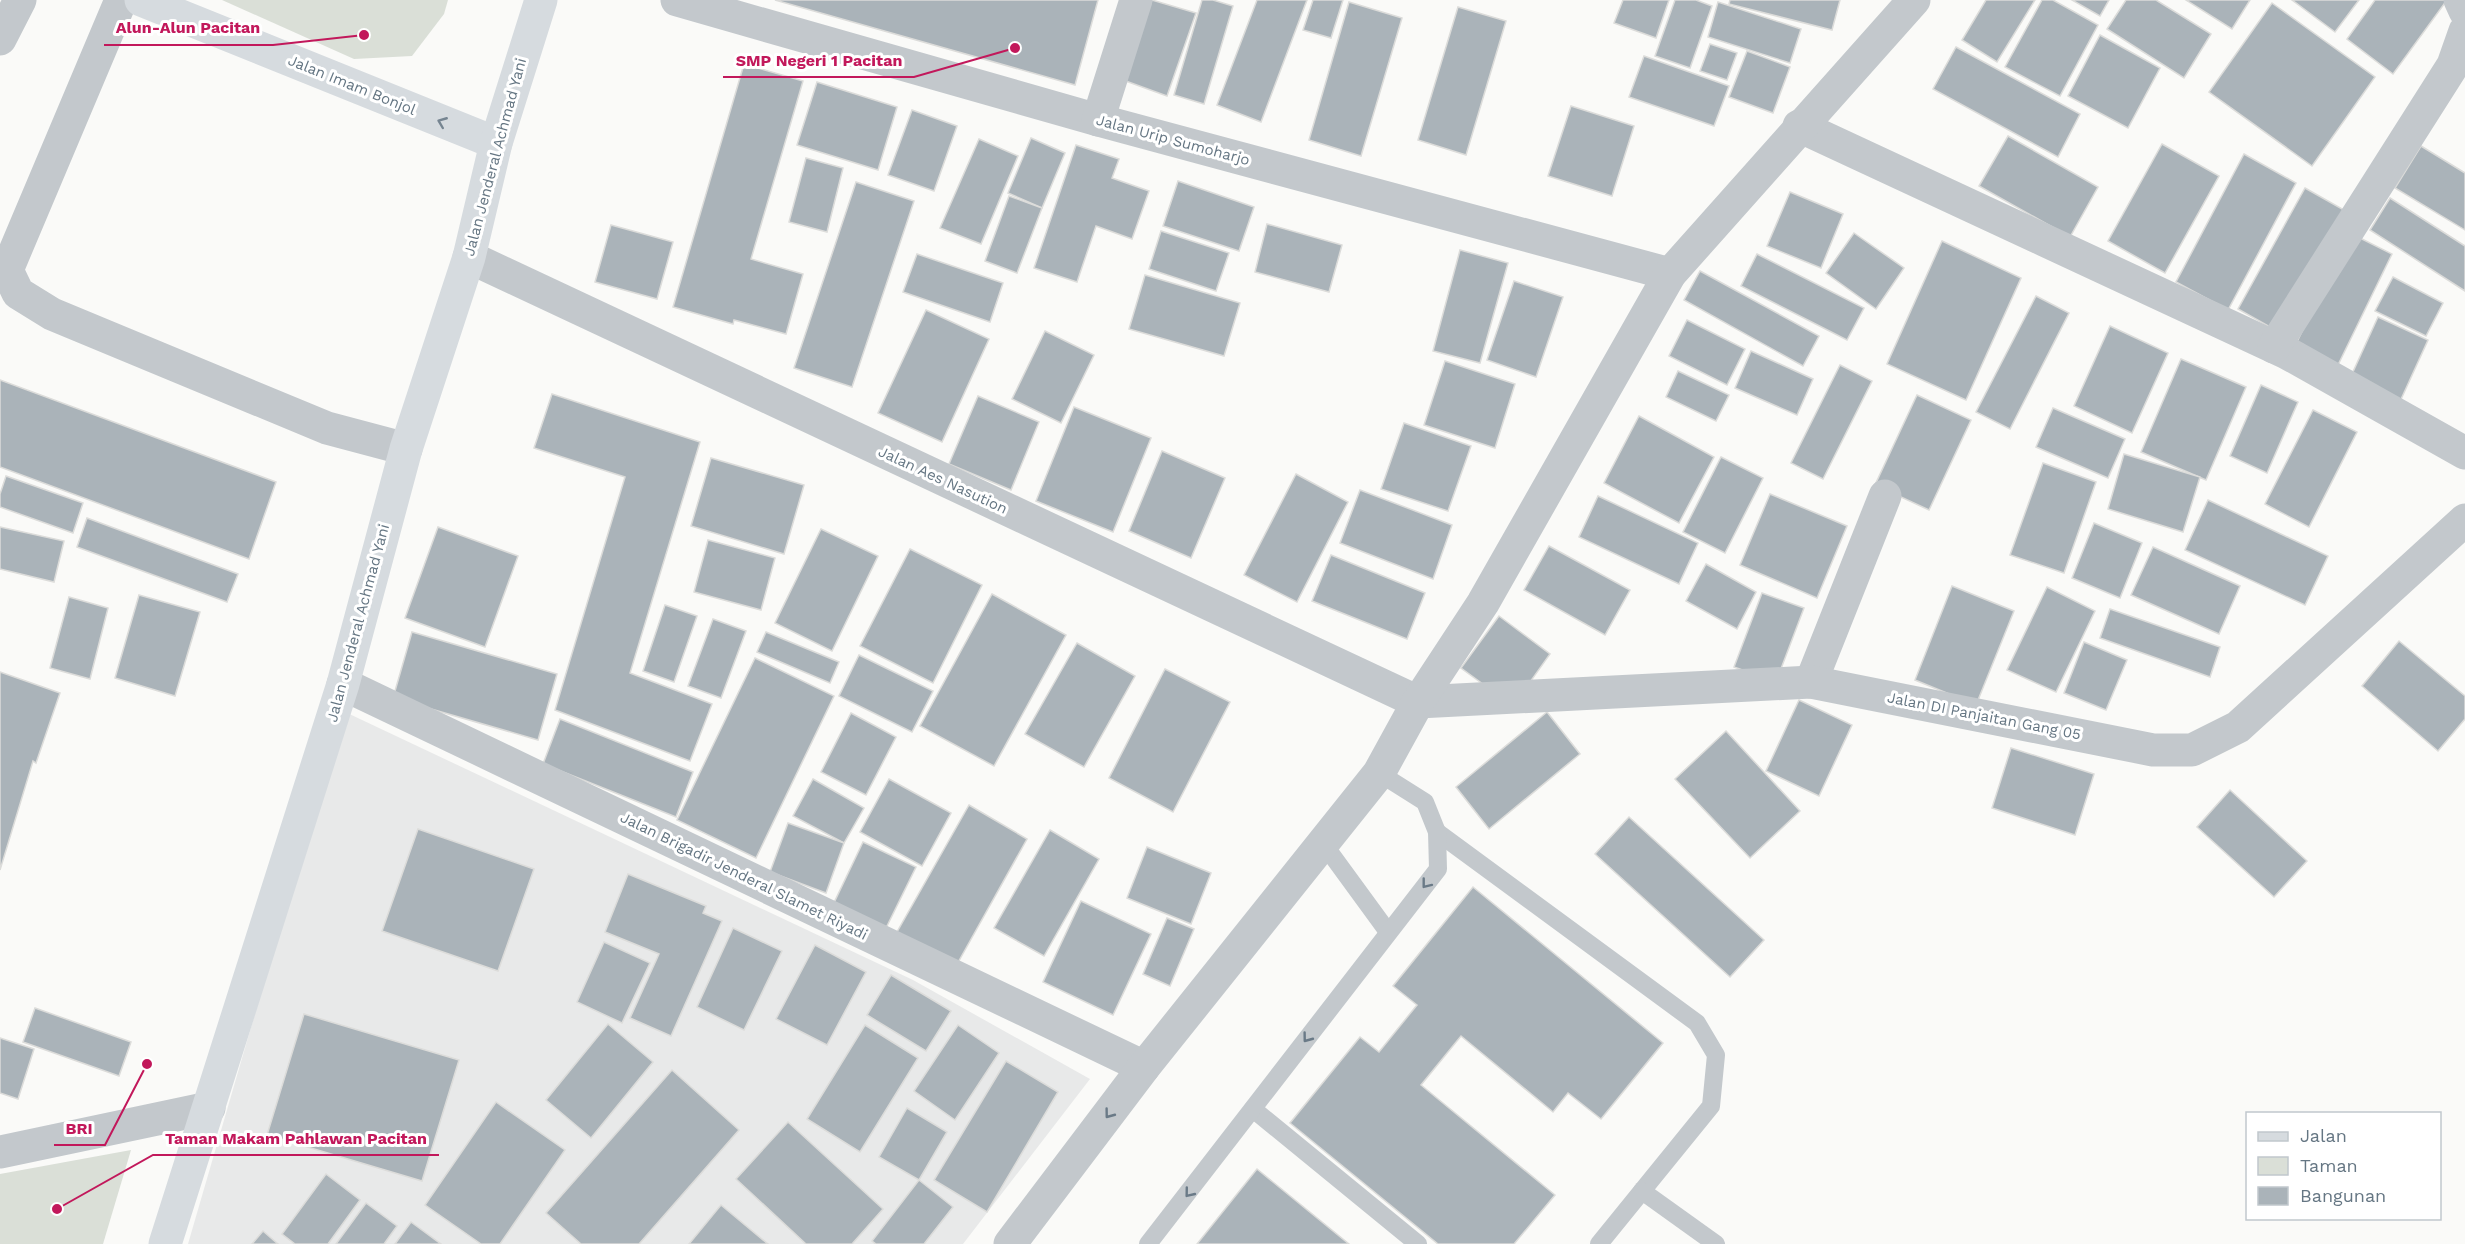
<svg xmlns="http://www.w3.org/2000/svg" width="2465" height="1244" font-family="'Work Sans',sans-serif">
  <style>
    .built { fill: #e8e9e9 }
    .green { fill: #dadfd7 }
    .building { fill: #aab3b9; stroke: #dcdcda; stroke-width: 1.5 }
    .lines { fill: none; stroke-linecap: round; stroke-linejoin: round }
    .service { stroke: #c3c8cc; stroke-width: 18 }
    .minor { stroke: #c3c8cc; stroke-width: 33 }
    .tertiary { stroke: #c3c8cc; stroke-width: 33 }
    .secondary { stroke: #d6dbdf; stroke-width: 33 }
    .oneway { stroke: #768591 }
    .oneway2 { stroke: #6a7a87 }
    .labels { text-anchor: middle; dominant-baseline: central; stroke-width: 6; stroke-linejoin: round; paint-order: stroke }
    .street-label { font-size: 15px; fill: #657683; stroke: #fff }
    .leader { fill: none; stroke: #c2185b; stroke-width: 2 }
    .callout-dot { fill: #c2185b; stroke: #fff; stroke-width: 2 }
    .callout-label { font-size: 16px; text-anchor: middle; font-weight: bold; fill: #c2185b; stroke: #fff; stroke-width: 6; stroke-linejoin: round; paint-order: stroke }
  </style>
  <rect width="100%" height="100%" fill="#fafaf8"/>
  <!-- built -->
  <path class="built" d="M343,711L913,980L1090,1079L963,1244H188Z"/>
  <!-- green -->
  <g class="green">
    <path d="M222,0H448L444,14L412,56L354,59Z"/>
    <path d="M131,1150L103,1244H0V1174Z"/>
  </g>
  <!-- building -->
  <g class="building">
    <path d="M775,0H1098L1075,85Z"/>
    <path d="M1152,0L1196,13L1167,96L1123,80Z"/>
    <path d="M1202,0H1213L1233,6L1204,104L1174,95Z"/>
    <path d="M1257,0H1307L1261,122L1217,105Z"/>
    <path d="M1313,0H1343L1331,38L1303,30Z"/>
    <path d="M1623,0H1669L1656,38L1614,23Z"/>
    <path d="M1675,0H1696L1712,6L1690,68L1655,56Z"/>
    <path d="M1730,0H1840L1832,30L1729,4Z"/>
    <path d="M1986,0H2035L1997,62L1962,40Z"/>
    <path d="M2042,0H2053L2098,25L2060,96L2005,67Z"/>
    <path d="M2072,0H2109L2100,16Z"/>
    <path d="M2126,0H2156L2211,34L2184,78L2107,29Z"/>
    <path d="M2186,0H2250L2232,29Z"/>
    <path d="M2292,0H2359L2335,32Z"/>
    <path d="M2375,0H2447L2393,74L2347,39Z"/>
    <path d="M1349,2L1402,18L1361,156L1309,140Z"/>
    <path d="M1718,2L1801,29L1790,63L1708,37Z"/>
    <path d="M2272,3L2375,77L2312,166L2209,92Z"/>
    <path d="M1458,7L1506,21L1466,155L1418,140Z"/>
    <path d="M2100,35L2160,68L2128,128L2068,96Z"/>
    <path d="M1710,44L1737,53L1727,80L1700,71Z"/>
    <path d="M1956,47L2080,114L2058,157L1933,89Z"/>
    <path d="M1747,51L1790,67L1773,113L1729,97Z"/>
    <path d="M1644,56L1729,86L1714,126L1629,97Z"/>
    <path d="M744,64L803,81L751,259L803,274L786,334L734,320L733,324L673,307Z"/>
    <path d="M817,82L897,107L878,170L797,145Z"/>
    <path d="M1571,106L1634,126L1612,196L1548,176Z"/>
    <path d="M912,110L957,126L934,191L888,175Z"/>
    <path d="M2008,136L2098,187L2070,237L1979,186Z"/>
    <path d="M1031,138L1065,153L1042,208L1008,193Z"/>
    <path d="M979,139L1018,156L981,244L940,228Z"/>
    <path d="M2162,144L2219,176L2165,273L2108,241Z"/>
    <path d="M1076,145L1119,159L1112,178L1149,191L1132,239L1096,226L1077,282L1034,268Z"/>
    <path d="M2421,146L2465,173V230L2395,188Z"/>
    <path d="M2244,154L2296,183L2228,310L2176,282Z"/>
    <path d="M806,158L843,168L827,232L789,222Z"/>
    <path d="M1178,181L1254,207L1239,251L1163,226Z"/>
    <path d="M856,182L914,201L852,387L794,368Z"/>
    <path d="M2305,188L2344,210L2277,331L2238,309Z"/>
    <path d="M1790,192L1843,214L1821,268L1767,246Z"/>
    <path d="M1009,196L1042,208L1017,273L985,261Z"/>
    <path d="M2390,198L2465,246V291L2370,230Z"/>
    <path d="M1267,224L1342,245L1329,292L1255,272Z"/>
    <path d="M611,225L673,242L657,299L595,282Z"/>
    <path d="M1161,231L1229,253L1216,291L1149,269Z"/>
    <path d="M1854,233L1904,268L1876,309L1826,273Z"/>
    <path d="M2350,233L2392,254L2336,369L2294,348Z"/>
    <path d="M1942,241L2021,278L1966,400L1887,364Z"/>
    <path d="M1460,250L1508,263L1480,363L1433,351Z"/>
    <path d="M917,254L1003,283L990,322L903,292Z"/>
    <path d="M1757,254L1864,308L1847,340L1741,286Z"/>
    <path d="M1700,271L1819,336L1803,366L1684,300Z"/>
    <path d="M1145,275L1240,303L1224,356L1129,329Z"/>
    <path d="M2393,277L2443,303L2426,336L2375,311Z"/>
    <path d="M1514,281L1563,297L1536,377L1487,360Z"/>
    <path d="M2036,296L2069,313L2010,429L1976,412Z"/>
    <path d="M926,310L989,339L942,442L878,413Z"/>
    <path d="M2378,317L2428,340L2397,408L2347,385Z"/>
    <path d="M1687,320L1745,349L1727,385L1669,356Z"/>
    <path d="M2110,326L2168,353L2132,433L2074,406Z"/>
    <path d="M1045,331L1094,355L1061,423L1012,399Z"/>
    <path d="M1751,351L1813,379L1797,415L1735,388Z"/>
    <path d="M2181,359L2246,387L2206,480L2141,452Z"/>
    <path d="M1445,361L1515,384L1495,448L1424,425Z"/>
    <path d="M1840,365L1872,381L1823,479L1791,463Z"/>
    <path d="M1678,371L1729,395L1716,421L1666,397Z"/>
    <path d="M0,380L276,482L249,559L0,467Z"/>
    <path d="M2261,385L2298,402L2267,473L2230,456Z"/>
    <path d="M552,394L700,442L630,673L712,704L690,761L555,710L625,477L534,448Z"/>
    <path d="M1917,395L1971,420L1929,510L1875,485Z"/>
    <path d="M978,396L1039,422L1011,490L949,464Z"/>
    <path d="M1074,407L1151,438L1113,532L1036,501Z"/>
    <path d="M2053,408L2125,439L2108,478L2036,447Z"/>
    <path d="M2313,410L2357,432L2309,527L2265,504Z"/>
    <path d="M1639,416L1714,457L1679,523L1604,483Z"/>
    <path d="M1404,423L1471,446L1448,511L1381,489Z"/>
    <path d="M1162,451L1225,478L1191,558L1129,531Z"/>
    <path d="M2124,454L2200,477L2183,532L2108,509Z"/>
    <path d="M1721,457L1763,478L1725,553L1683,532Z"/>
    <path d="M711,458L804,485L784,554L691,526Z"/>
    <path d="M2043,463L2096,482L2064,573L2010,555Z"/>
    <path d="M1296,474L1348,502L1297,602L1244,575Z"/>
    <path d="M6,476L83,503L73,533L0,507V494Z"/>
    <path d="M1360,490L1452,525L1433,579L1340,543Z"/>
    <path d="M1770,494L1847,526L1817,598L1740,565Z"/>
    <path d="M1598,496L1698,543L1679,584L1579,537Z"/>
    <path d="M2208,500L2328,556L2305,605L2185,550Z"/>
    <path d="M87,518L238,574L227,602L77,547Z"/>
    <path d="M2094,523L2142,543L2120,598L2072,578Z"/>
    <path d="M0,527L64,541L54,582L0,569Z"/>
    <path d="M438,527L518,556L485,647L405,618Z"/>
    <path d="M821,529L878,556L832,651L775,623Z"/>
    <path d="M708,540L775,558L761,610L694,592Z"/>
    <path d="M1549,546L1630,590L1605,635L1524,590Z"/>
    <path d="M2153,547L2240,586L2219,634L2131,595Z"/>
    <path d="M910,549L982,585L933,683L860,646Z"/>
    <path d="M1331,555L1425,593L1407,639L1312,601Z"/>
    <path d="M1706,564L1756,592L1737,629L1686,601Z"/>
    <path d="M1952,586L2014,611L1976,705L1915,680Z"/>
    <path d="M2047,587L2095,611L2056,692L2007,670Z"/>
    <path d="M1762,593L1804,608L1776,682L1734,667Z"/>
    <path d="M992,594L1066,635L994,766L920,726Z"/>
    <path d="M139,595L200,612L175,696L115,678Z"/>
    <path d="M69,597L108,608L90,679L50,668Z"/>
    <path d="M665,605L697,616L674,682L643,671Z"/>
    <path d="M2110,609L2220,647L2210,677L2100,638Z"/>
    <path d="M1499,616L1550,654L1513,706L1461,668Z"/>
    <path d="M713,619L746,631L721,698L688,686Z"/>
    <path d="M412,632L557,674L538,740L393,698Z"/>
    <path d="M766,632L839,662L830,683L757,652Z"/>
    <path d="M2399,641L2465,696V719L2438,751L2362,686Z"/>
    <path d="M2084,642L2127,660L2106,710L2064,693Z"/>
    <path d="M1077,643L1135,676L1084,767L1025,734Z"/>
    <path d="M859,655L933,691L912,732L839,696Z"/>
    <path d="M755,658L834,696L756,858L677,820Z"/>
    <path d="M1165,669L1230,702L1173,812L1109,778Z"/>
    <path d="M0,672L60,693L36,763L33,761L0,870Z"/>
    <path d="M1799,700L1852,725L1819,796L1766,771Z"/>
    <path d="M1547,712L1580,754L1489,829L1456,787Z"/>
    <path d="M851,713L896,737L866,795L821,772Z"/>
    <path d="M560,719L693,772L676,817L543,764Z"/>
    <path d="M1726,731L1800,811L1750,858L1675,779Z"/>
    <path d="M2011,748L2094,774L2075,835L1992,808Z"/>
    <path d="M813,779L864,808L844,843L793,816Z"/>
    <path d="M889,779L951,813L922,866L860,832Z"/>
    <path d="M2230,790L2307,861L2274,897L2197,827Z"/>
    <path d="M969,805L1027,839L956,966L897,932Z"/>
    <path d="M1629,817L1764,940L1730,977L1595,854Z"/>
    <path d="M788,823L844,843L826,893L770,872Z"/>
    <path d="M418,829L534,869L498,971L382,931Z"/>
    <path d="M1050,830L1099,859L1044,956L994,928Z"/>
    <path d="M863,842L916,867L884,932L832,907Z"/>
    <path d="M1147,847L1211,873L1191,924L1127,898Z"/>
    <path d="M628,874L706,906L703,913L722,921L671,1036L630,1018L659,954L605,932Z"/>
    <path d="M1473,887L1663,1043L1601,1119L1568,1093L1553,1112L1461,1036L1421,1085L1555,1195L1514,1244H1438L1290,1123L1360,1037L1379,1052L1417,1005L1393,986Z"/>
    <path d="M1081,901L1151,934L1113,1015L1043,982Z"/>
    <path d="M1167,918L1194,929L1170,986L1143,974Z"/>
    <path d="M733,928L782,951L744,1030L697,1007Z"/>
    <path d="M604,942L650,963L622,1023L577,1002Z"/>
    <path d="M815,945L866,972L827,1045L776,1019Z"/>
    <path d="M891,975L951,1011L926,1051L867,1015Z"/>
    <path d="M35,1008L131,1042L119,1076L23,1042Z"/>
    <path d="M304,1014L459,1060L422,1181L267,1135Z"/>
    <path d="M608,1024L653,1062L591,1138L546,1100Z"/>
    <path d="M865,1025L918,1058L860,1152L807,1119Z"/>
    <path d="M958,1025L999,1053L955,1120L914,1091Z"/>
    <path d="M0,1038L34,1049L18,1099L0,1093Z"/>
    <path d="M1006,1061L1058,1092L987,1212L934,1180Z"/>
    <path d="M672,1070L739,1130L639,1244H581L546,1213Z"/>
    <path d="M496,1102L565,1150L500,1244H481L425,1205Z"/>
    <path d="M907,1108L947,1132L919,1180L879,1157Z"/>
    <path d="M788,1122L883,1209L852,1244H806L736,1179Z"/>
    <path d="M1257,1169L1349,1244H1197Z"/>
    <path d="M326,1174L360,1200L328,1244H295L282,1234Z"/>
    <path d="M919,1180L953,1207L924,1244H876L872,1241Z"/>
    <path d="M366,1203L397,1226L384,1244H336Z"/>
    <path d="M721,1205L768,1244H689Z"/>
    <path d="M411,1222L441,1244H395Z"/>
    <path d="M263,1231L278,1244H252Z"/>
  </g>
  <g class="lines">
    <!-- service -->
    <g class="service">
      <path d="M1437,832L1697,1023L1716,1055L1711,1106L1599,1244"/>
      <path d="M1323,843L1388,932"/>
      <path d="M1253,1109L1418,1244"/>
      <path d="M1642,1191L1716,1244"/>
      <path d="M1148,1244L1438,869L1437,832L1425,802L1379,773"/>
    </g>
    <!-- minor -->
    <g class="minor">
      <path d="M121,0L7,270L18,293L52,314L327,428L406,449"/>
      <path d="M677,0L1098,120L1670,274"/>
      <path d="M2460,0L2465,11"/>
      <path d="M1098,120L1136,0"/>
      <path d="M1799,126L2287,353L2465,453"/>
      <path d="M2274,347L2453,65L2465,31"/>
      <path d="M1811,682L1885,496"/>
      <path d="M343,684L1144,1067"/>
      <path d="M1418,702L1811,682L2153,750H2192L2238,727L2465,520"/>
      <path d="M0,1152L209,1108"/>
    </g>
    <!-- tertiary -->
    <g class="tertiary">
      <path d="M0,39L20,0"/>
      <path d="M469,257L1418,702"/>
      <path d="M1010,1244L1144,1067L1379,773L1418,702L1483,603L1670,274L1914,0"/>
    </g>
    <!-- secondary -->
    <g class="secondary">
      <path d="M141,0L496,143"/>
      <path d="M165,1244L343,684L406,449L469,257L496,143L541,0"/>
    </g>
  </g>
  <!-- one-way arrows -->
  <defs><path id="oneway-chevron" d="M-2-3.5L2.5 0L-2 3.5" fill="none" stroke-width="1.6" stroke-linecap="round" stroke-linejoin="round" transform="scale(1.5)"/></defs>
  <use class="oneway" href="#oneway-chevron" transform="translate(442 122) rotate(-158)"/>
  <g class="oneway2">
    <use href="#oneway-chevron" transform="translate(1426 884) rotate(128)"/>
    <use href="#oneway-chevron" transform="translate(1307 1038) rotate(127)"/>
    <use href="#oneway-chevron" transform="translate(1109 1114) rotate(127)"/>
    <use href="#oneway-chevron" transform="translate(1189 1193) rotate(129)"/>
  </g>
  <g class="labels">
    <!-- street labels -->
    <g class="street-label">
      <text transform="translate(352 85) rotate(22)">Jalan Imam Bonjol</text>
      <text transform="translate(1173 140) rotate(15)">Jalan Urip Sumoharjo</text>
      <text transform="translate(495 157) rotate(-75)">Jalan Jenderal Achmad Yani</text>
      <text transform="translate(943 480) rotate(25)">Jalan Aes Nasution</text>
      <text transform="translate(358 623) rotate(-75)">Jalan Jenderal Achmad Yani</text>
      <text transform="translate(1984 716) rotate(11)">Jalan DI Panjaitan Gang 05</text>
      <text transform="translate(744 876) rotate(26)">Jalan Brigadir Jenderal Slamet Riyadi</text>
    </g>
  </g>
  <!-- callouts -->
  <path class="leader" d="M364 35L273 45H104M1015 48L914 77H723M147 1064L105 1145H54M57 1209L153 1155H439"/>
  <g class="callout-dot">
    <circle cx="364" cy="35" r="6"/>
    <circle cx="1015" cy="48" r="6"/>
    <circle cx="147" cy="1064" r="6"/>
    <circle cx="57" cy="1209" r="6"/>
  </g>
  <g class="callout-label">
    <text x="188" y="33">Alun-Alun Pacitan</text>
    <text x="819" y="66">SMP Negeri 1 Pacitan</text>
    <text x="79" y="1134">BRI</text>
    <text x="296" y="1144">Taman Makam Pahlawan Pacitan</text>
  </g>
  <!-- legend -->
  <rect x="2246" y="1112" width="195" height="108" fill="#ffffff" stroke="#c1c8cd" stroke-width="1.5"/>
  <rect x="2258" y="1132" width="30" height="9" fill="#d6dbdf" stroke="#c1c8cd" stroke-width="1.5"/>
  <text x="2300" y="1142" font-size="18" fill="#657683">Jalan</text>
  <rect x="2258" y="1157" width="30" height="18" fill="#dadfd7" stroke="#c1c8cd" stroke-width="1.5"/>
  <text x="2300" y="1172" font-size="18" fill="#657683">Taman</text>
  <rect x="2258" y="1187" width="30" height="18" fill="#aab3b9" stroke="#c1c8cd" stroke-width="1.5"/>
  <text x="2300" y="1202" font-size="18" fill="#657683">Bangunan</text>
</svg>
